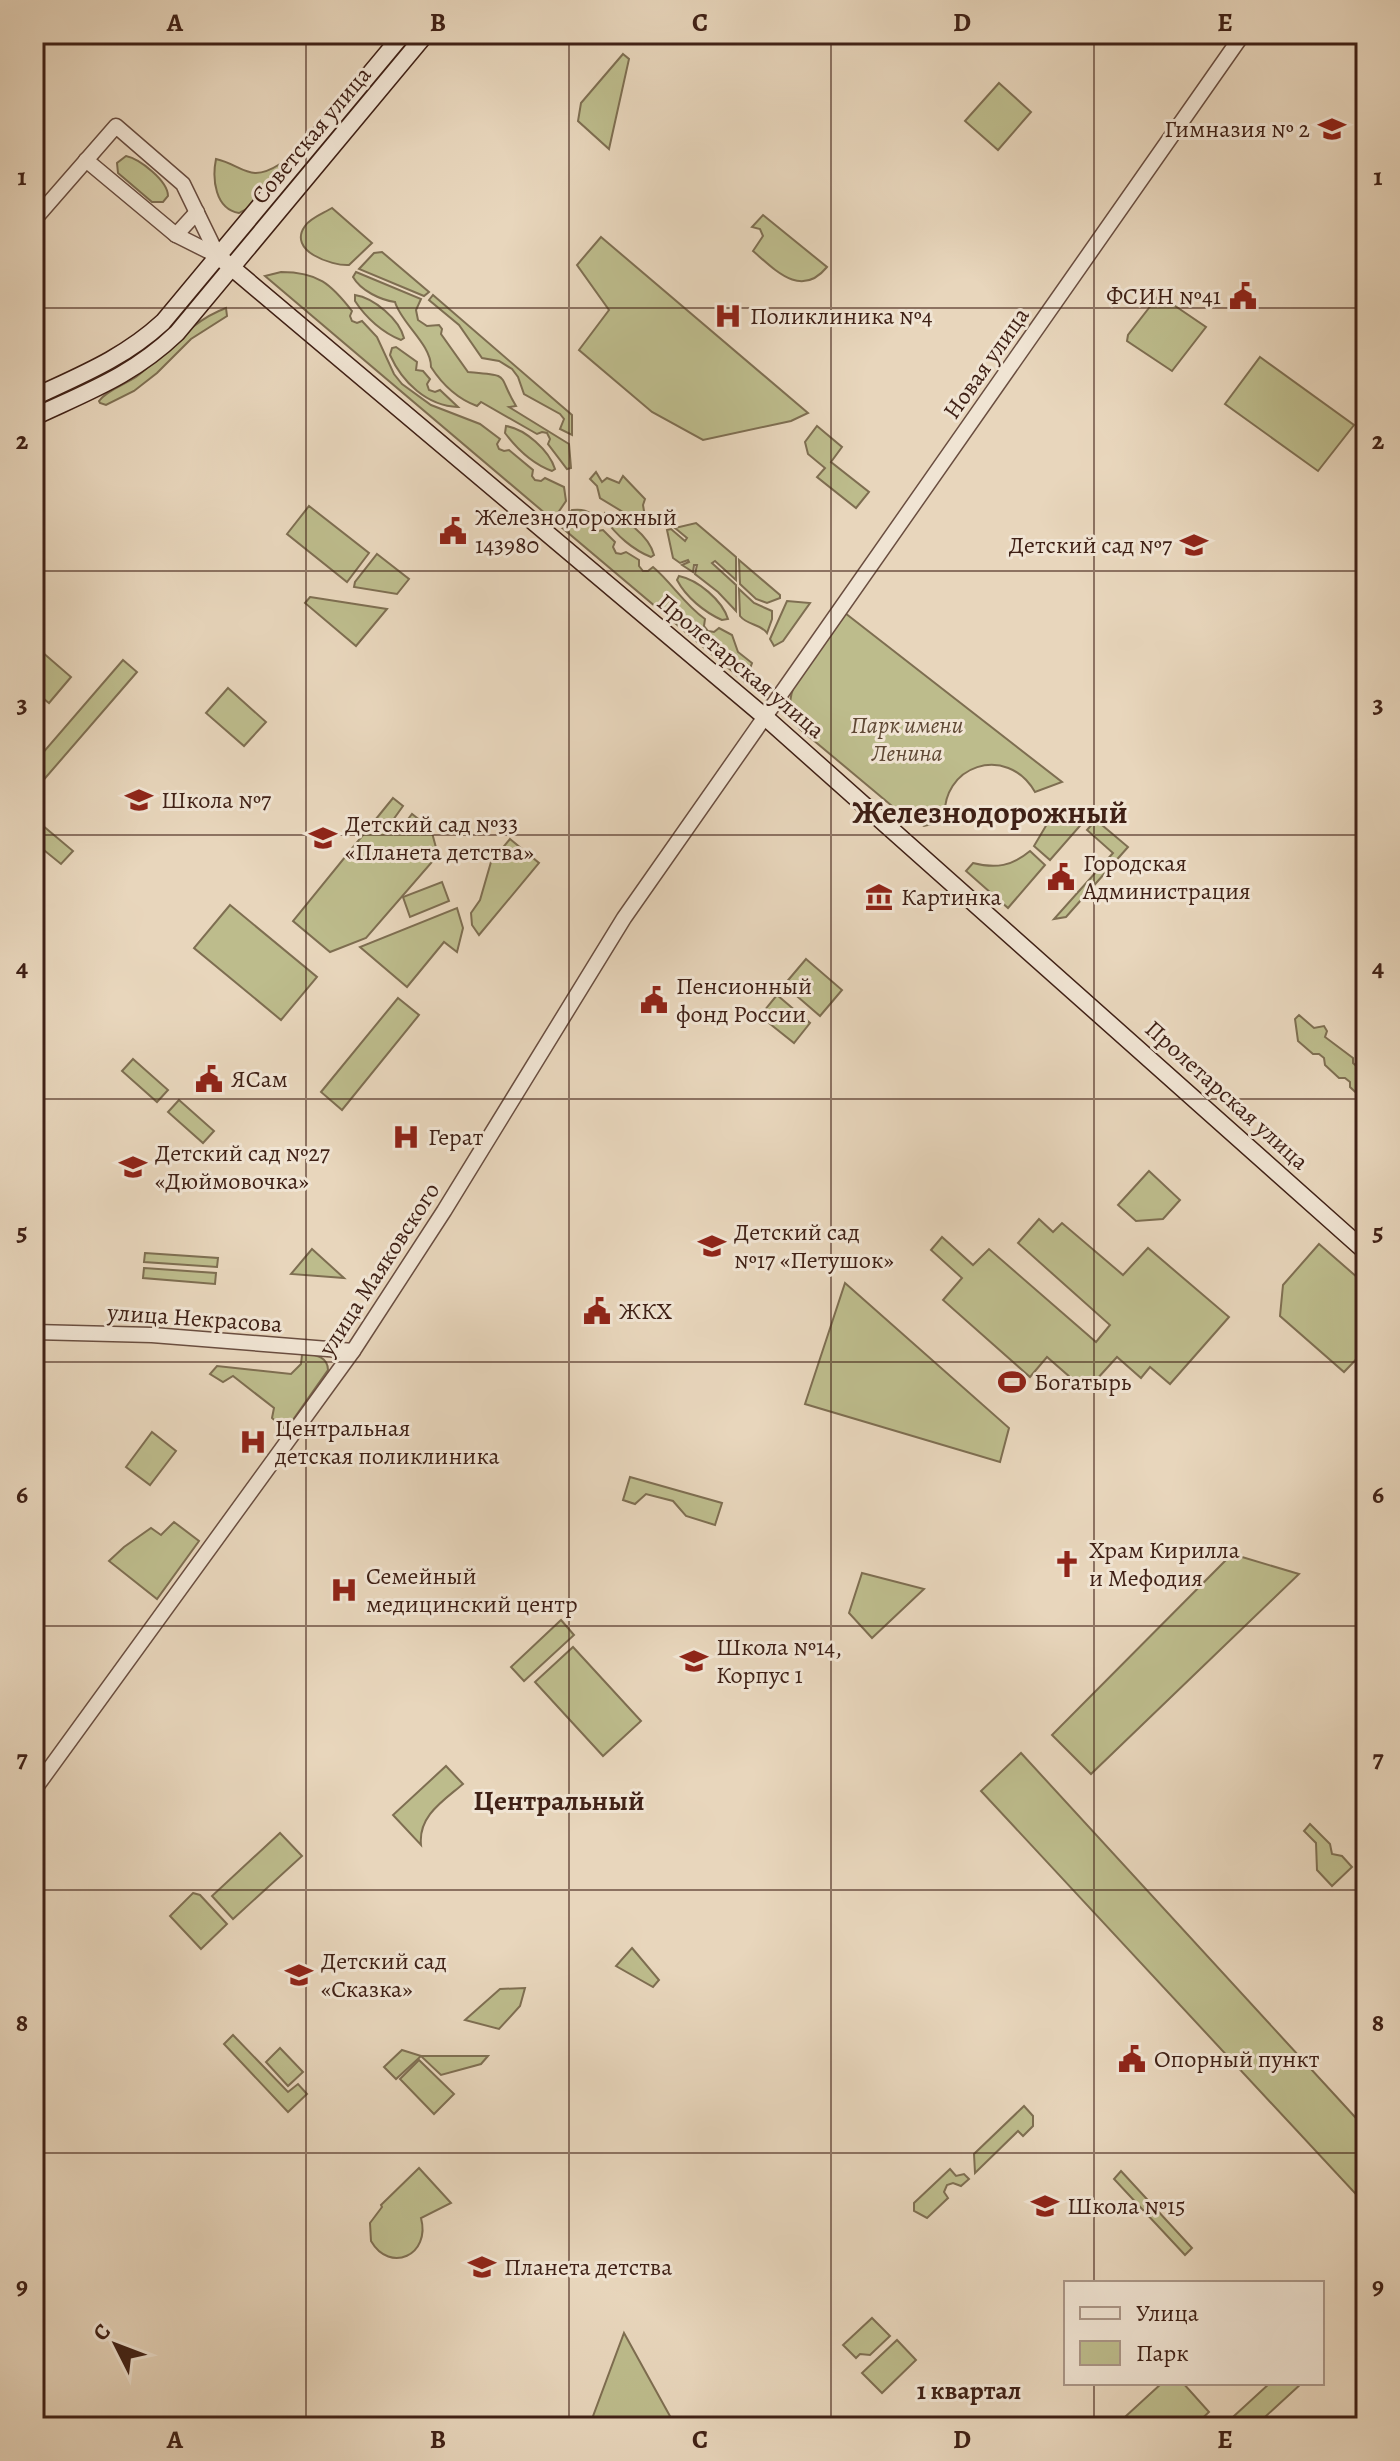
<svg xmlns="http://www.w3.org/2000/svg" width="1400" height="2461" font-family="Alegreya,serif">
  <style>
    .green { fill: #bdbc8c; stroke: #7e6e51; stroke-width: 2 }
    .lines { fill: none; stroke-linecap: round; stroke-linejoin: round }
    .tertiary-casing { stroke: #6a4e40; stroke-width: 17 }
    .secondary-casing { stroke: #402116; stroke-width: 19 }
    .tertiary { stroke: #f0e4d3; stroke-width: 14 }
    .secondary { stroke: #f0e4d3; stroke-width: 16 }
    .grid { fill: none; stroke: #402116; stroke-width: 2; stroke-opacity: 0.55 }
    .labels { text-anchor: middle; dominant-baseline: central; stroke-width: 6; stroke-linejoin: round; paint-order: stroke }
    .poi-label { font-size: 24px; fill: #402116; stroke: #f0e4d3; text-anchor: start }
    .street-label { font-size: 24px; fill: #402116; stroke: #f0e4d3 }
    .park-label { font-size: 24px; font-style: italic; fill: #5f4834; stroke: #f0e4d3 }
    .neighbourhood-label { font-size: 26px; font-weight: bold; fill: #402116; stroke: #f0e4d3 }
    .quarter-label { font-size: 28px; font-weight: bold; fill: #402116; stroke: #f0e4d3 }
    .district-label { font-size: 32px; font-weight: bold; fill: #402116; stroke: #f0e4d3 }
    .neatline { fill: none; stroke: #402116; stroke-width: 3 }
    .grid-label { font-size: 26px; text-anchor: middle; font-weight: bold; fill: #402116 }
  </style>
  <rect width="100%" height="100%" fill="#e8d6bc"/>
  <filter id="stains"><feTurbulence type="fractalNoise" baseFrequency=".0025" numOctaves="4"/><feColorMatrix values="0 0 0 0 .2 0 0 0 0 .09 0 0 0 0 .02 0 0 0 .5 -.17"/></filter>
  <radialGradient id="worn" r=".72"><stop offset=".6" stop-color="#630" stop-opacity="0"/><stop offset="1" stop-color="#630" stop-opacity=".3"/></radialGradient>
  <!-- green -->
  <g class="green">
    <path d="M623,54L629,59L609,149L578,121L581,103Z"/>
    <path d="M999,83L1031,112L998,150L965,121Z"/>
    <path d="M126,156C140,159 168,181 168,196L163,202H152L118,173L117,163Z"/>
    <path d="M216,159C243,165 249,184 280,164L283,167L248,208L239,213C215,209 212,179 216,159Z"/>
    <path d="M332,208L372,243L349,265C332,266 287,251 305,226C310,218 324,213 332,208Z"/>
    <path d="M763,215L827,267C801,299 775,270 753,251L763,236L760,229L752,227Z"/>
    <path d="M601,237L808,413L791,421L703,440L652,412L579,350L609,310L577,265Z"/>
    <path d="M382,252L429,292L424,296L359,269L374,253Z"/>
    <path d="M281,272C318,272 331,284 352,311L350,316L352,321L357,323L362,321L377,337L394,374L402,384L431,405L480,424L500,439L497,444L499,449L504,451L509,450L533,470L532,476L535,480L541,481L545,478L564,487L566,501L553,520L265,276Z"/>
    <path d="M356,272L421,299L416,310L418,320L427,326L439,325L442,329L441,334L468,372C513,376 496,373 516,406L509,407L569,444L571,468L567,469L548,444L550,439L547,433L542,432L537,434L481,402L477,406C458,399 442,384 431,367C431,344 401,323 395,302C381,300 361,291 353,277Z"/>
    <path d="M355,295C374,298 399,319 404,338L401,340C383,333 366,318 355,301Z"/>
    <path d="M433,295L572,415V435L560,429L564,419L560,414L524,394L518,377L512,369L499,361L482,358L459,325L429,300Z"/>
    <path d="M1159,295L1206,327L1172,371L1127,341L1128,335Z"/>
    <path d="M226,308L227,316L191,339L157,373L134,391L106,405L100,403L99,401C107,390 124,385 136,377C167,354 188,322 226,308Z"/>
    <path d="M396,347L417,362L416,370L423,371L430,379L427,384L429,390L435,392L440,390L458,407C427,406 402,382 390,355L392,348Z"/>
    <path d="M1260,357L1354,425L1318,471L1225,404Z"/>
    <path d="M506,426C525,429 549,450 555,469L552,471C533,464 517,449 505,433Z"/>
    <path d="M817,426L842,447L831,462L869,492L856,508L817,477L825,468L808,454L805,442Z"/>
    <path d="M596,472L602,482L607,478L619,483L623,476L645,499L643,505L644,511L636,520L600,498L597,486L590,479Z"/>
    <path d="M309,506L369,553L347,582L287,534Z"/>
    <path d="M572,510C582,509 589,510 595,518L592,523L593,528L598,531L603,530L615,542L613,547L616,553L621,554L626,552L639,560V566L643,571H648L653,567C672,583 684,604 705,619L704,626L708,631L714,632L719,628L732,635L738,652L752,663L745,682L560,526Z"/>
    <path d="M605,513C624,516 649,536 654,555L651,557C633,550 616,535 605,519Z"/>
    <path d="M696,523L736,557V580L715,561L712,563L736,585V611L718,592L695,574L697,565H694L693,572L682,565L689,562L688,560L680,563L673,558L667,530L671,529L685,541L687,538L675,528Z"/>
    <path d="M377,554L409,579L397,594L354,587L355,582Z"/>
    <path d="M739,560L780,595V598L767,603L756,599L740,584Z"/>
    <path d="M679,576C698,580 722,600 728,619L722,620C704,612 686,597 677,580Z"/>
    <path d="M739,589L754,603L772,611V619L767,633C760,623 748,626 740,616Z"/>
    <path d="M310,597L387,609L356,646L305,603Z"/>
    <path d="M787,601L810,603L783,641L774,646L770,639Z"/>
    <path d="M845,613L1062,782L1035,792C1007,743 939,765 945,821L924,826L898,811L800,729C788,716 788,699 795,684Z"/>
    <path d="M34,645L71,677L49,703L34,691Z"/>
    <path d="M123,660L137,672L34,791V763Z"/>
    <path d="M228,688L266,722L244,746L206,713Z"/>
    <path d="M393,798L403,806L393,820L402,827L412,814L431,829L438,855L366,938L330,952L293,921Z"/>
    <path d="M1080,815L1086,819L1050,860L1034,846L1047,824Z"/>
    <path d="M1096,820L1128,847L1066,917L1054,919L1113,853L1087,830Z"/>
    <path d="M42,825L73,851L61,864L34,842V835Z"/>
    <path d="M510,839L539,863L479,935L472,925L471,913L480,900L491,862Z"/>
    <path d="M1030,851L1045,865L1008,908L966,871L973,863C996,869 1012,866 1030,851Z"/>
    <path d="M442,882L449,901L410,917L403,897Z"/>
    <path d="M230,905L317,977L281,1020L194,948Z"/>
    <path d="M457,908L463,928L457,952L444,942L407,987L360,947Z"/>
    <path d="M806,959L842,990L820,1016L784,985Z"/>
    <path d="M777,995L810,1023L794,1043L760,1016Z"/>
    <path d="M398,998L419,1015L342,1110L321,1092Z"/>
    <path d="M1299,1015L1314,1028L1324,1026L1327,1031L1325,1037L1353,1058V1063L1366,1075V1102L1350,1087V1082L1345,1078H1339L1325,1065L1324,1058L1319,1054H1313L1298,1041L1295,1019Z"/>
    <path d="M133,1059L168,1090L157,1102L122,1071Z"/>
    <path d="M179,1100L214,1131L203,1143L168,1112Z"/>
    <path d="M1149,1171L1180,1200L1163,1219L1136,1221L1118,1205Z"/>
    <path d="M1039,1219L1053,1232L1062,1223L1123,1275L1148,1248L1229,1317L1170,1384L1150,1367L1141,1378L1117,1357L1086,1391L1047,1357L1030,1377L943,1300L962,1278L931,1250L942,1237L973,1265L989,1249L1096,1342L1110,1325L1018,1243Z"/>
    <path d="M1319,1244L1366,1285V1349L1344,1372L1280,1316L1283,1285Z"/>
    <path d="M312,1249L344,1278L291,1274Z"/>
    <path d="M145,1253L218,1258L217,1267L144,1262Z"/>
    <path d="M144,1268L216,1273L215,1284L143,1278Z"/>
    <path d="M845,1283L1009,1428L1000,1462L805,1404Z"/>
    <path d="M306,1353C316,1355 328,1357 328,1370L290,1424L283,1428L272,1418L274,1408L233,1376L223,1382L210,1374L217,1366L291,1374L301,1364L302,1355Z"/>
    <path d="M152,1432L176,1451L150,1485L126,1467Z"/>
    <path d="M630,1477L722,1503L715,1525L686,1516L673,1501L646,1494L635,1504L623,1500Z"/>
    <path d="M174,1522L199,1541L157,1599L109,1561L124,1547L151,1528L161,1535Z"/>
    <path d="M1232,1554L1299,1574L1091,1774L1052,1735Z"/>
    <path d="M862,1573L924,1589L872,1638L849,1613Z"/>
    <path d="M561,1620L574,1635L524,1681L511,1667Z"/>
    <path d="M573,1647L641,1721L603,1756L535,1682Z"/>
    <path d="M1021,1753L1366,2129V2205L981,1791Z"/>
    <path d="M446,1766L463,1784C443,1801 418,1816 421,1845L393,1815Z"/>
    <path d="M1310,1824L1330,1844L1332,1854L1342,1856L1352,1867L1332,1886L1317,1870L1316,1843L1304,1831Z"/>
    <path d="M280,1833L302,1856L233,1919L212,1896Z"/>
    <path d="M193,1893L200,1895L227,1924L201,1949L170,1916Z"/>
    <path d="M632,1948L659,1980L653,1987L616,1966Z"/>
    <path d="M525,1988L520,2006L499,2029L465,2020L500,1989Z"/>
    <path d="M233,2035L288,2092L298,2084L307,2094L288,2112L224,2044Z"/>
    <path d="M280,2048L303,2072L288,2086L266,2062Z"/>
    <path d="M402,2050L421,2056H488L481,2064L441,2075L421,2056L396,2079L384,2067Z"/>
    <path d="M419,2060L454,2094L434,2114L400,2079Z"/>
    <path d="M1024,2106L1033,2116V2126L1023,2136L1018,2131L975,2173L974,2154Z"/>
    <path d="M419,2168L451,2203L421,2218C431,2255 390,2274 371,2241L370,2223L382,2207L381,2205Z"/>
    <path d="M950,2169L956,2176L964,2174L969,2179L961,2186L953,2183L947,2185L944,2192L948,2198L927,2218L914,2211V2203Z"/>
    <path d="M1121,2171L1192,2248L1185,2255L1114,2179Z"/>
    <path d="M872,2318L890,2336L870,2355L860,2354L856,2358L843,2345Z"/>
    <path d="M624,2333L676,2427H589Z"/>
    <path d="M897,2340L916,2360L882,2393L862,2373Z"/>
    <path d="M1162,2383H1183L1209,2412L1193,2427H1114Z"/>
    <path d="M1270,2383H1302L1254,2427H1222Z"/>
  </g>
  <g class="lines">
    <!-- tertiary casing -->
    <g class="tertiary-casing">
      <g id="tertiary">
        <path d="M86,160L176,235L218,256"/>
        <path d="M34,220L116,126L183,184L218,256"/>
        <path d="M176,235L197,212"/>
        <path d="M34,1332L152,1335L353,1351"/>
        <path d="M34,1790L353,1351L444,1211L624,918L1243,34"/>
      </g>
    </g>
    <!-- secondary casing -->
    <g class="secondary-casing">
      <g id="secondary">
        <path d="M218,256L765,717L1366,1252"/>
        <path d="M34,397C81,375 124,358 163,322L403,34"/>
        <path d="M34,417C89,391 132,376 177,333L426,34"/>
      </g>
    </g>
    <!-- tertiary -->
    <use href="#tertiary" class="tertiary"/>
    <!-- secondary -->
    <use href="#secondary" class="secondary"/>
  </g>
  <!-- grid -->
  <path class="grid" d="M306,34V2427M569,34V2427M831,34V2427M1094,34V2283M34,308H1366M34,571H1366M34,835H1366M34,1099H1366M34,1362H1366M34,1626H1366M34,1890H1366M34,2153H1366M1094,2383V2427"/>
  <!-- icons -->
  <defs>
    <g id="school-bare" transform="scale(2.16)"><path d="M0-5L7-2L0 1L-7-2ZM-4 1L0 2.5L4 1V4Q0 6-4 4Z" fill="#8f2418" stroke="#f0e4d3" stroke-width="2.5" paint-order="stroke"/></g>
    <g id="civic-bare" transform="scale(2.16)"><path d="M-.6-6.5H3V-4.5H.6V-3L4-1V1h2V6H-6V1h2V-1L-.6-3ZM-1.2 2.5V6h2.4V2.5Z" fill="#8f2418" stroke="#f0e4d3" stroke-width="2.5" paint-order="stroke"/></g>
    <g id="hospital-bare" transform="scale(2.16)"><path d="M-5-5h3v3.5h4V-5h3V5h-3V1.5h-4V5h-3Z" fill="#8f2418" stroke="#f0e4d3" stroke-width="2.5" paint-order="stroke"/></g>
    <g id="museum-bare" transform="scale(2.16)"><path d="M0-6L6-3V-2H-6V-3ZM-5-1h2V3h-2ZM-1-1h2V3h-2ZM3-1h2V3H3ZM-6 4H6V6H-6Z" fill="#8f2418" stroke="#f0e4d3" stroke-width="2.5" paint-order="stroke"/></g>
    <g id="stadium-bare" transform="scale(2.16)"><path d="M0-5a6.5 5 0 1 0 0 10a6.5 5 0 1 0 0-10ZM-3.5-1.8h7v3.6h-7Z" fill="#8f2418" stroke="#f0e4d3" stroke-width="2.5" paint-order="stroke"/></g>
    <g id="church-bare" transform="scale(2.16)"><path d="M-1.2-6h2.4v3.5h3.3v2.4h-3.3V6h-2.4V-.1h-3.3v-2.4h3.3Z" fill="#8f2418" stroke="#f0e4d3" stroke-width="2.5" paint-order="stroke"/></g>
  </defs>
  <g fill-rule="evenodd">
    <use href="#school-bare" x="1332" y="129"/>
    <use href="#civic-bare" x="1243" y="296"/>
    <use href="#hospital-bare" x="728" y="316"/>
    <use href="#civic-bare" x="453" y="531"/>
    <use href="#school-bare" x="1194" y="545"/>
    <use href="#school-bare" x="139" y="800"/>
    <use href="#school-bare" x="323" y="838"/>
    <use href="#civic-bare" x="1061" y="877"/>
    <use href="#museum-bare" x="879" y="897"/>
    <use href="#civic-bare" x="654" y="1000"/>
    <use href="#civic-bare" x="209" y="1079"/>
    <use href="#hospital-bare" x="406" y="1137"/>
    <use href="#school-bare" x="133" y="1167"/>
    <use href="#school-bare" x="712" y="1246"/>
    <use href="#civic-bare" x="597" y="1311"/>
    <use href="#stadium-bare" x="1012" y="1382"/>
    <use href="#hospital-bare" x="253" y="1442"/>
    <use href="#church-bare" x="1067" y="1564"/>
    <use href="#hospital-bare" x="344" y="1590"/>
    <use href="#school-bare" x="694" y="1661"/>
    <use href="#school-bare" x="299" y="1975"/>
    <use href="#civic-bare" x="1132" y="2059"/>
    <use href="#school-bare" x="1045" y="2206"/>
    <use href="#school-bare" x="482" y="2267"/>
  </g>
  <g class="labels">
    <!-- poi labels -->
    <g class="poi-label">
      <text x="1310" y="129" text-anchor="end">Гимназия № 2</text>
      <text x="1221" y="296" text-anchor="end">ФСИН №41</text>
      <text x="750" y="316">Поликлиника №4</text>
      <text x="475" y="517">Железнодорожный<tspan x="475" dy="28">143980</tspan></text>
      <text x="1172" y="545" text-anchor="end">Детский сад №7</text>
      <text x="161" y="800">Школа №7</text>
      <text x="345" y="824">Детский сад №33<tspan x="345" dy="28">«Планета детства»</tspan></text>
      <text x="1083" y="863">Городская<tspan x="1083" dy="28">Администрация</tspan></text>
      <text x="901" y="897">Картинка</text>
      <text x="676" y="986">Пенсионный<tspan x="676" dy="28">фонд России</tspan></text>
      <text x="231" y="1079">ЯСам</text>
      <text x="428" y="1137">Герат</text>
      <text x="155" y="1153">Детский сад №27<tspan x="155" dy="28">«Дюймовочка»</tspan></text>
      <text x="734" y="1232">Детский сад<tspan x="734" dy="28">№17 «Петушок»</tspan></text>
      <text x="619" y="1311">ЖКХ</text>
      <text x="1034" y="1382">Богатырь</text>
      <text x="275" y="1428">Центральная<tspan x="275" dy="28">детская поликлиника</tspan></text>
      <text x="1089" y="1550">Храм Кирилла<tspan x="1089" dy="28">и Мефодия</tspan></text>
      <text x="366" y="1576">Семейный<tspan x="366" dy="28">медицинский центр</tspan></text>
      <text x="716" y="1647">Школа №14,<tspan x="716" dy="28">Корпус 1</tspan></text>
      <text x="321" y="1961">Детский сад<tspan x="321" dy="28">«Сказка»</tspan></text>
      <text x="1154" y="2059">Опорный пункт</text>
      <text x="1067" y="2206">Школа №15</text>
      <text x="504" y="2267">Планета детства</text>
    </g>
    <!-- street labels -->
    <g class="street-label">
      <text transform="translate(311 135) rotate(-50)">Советская улица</text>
      <text transform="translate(986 363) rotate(-55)">Новая улица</text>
      <text transform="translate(741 666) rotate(40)">Пролетарская улица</text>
      <text transform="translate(1227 1095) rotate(42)">Пролетарская улица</text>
      <text transform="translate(379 1269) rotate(-57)">улица Маяковского</text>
      <text transform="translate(195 1318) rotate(4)">улица Некрасова</text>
    </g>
    <!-- park labels -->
    <g class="park-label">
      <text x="907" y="725">Парк имени<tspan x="907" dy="28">Ленина</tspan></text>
    </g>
    <!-- neighbourhood labels -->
    <g class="neighbourhood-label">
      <text x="969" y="2390">1 квартал</text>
    </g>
    <!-- quarter labels -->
    <g class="quarter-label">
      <text x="559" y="1801">Центральный</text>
    </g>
    <!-- district labels -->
    <g class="district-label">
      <text x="990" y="812">Железнодорожный</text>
    </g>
  </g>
  <!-- margin -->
  <rect width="1400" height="2461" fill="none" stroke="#e8d6bc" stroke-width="88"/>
  <!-- legend -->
  <rect x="1064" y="2281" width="260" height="104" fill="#f0e4d3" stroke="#aa9687" stroke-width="2"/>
  <rect x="1080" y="2307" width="40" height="12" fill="#f0e4d3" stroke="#aa9687" stroke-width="2"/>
  <text x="1136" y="2321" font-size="24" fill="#402116">Улица</text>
  <rect x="1080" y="2341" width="40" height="24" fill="#bdbc8c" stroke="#aa9687" stroke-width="2"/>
  <text x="1136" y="2361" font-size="24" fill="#402116">Парк</text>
  <!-- north arrow -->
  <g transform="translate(116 2345) rotate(312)" stroke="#f0e4d3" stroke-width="6" paint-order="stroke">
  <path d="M0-6L14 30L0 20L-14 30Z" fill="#402116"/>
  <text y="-12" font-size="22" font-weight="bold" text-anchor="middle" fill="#402116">С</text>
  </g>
  <rect x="44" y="44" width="1312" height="2373" class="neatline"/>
  <g class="grid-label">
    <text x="175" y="31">A</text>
    <text x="438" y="31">B</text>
    <text x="700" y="31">C</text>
    <text x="962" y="31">D</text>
    <text x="1225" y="31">E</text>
    <text x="22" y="185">1</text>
    <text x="1378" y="185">1</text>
    <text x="22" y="449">2</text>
    <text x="1378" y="449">2</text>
    <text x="22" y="712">3</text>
    <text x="1378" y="712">3</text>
    <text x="22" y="976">4</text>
    <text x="1378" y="976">4</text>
    <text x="22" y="1240">5</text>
    <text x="1378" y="1240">5</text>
    <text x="22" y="1503">6</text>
    <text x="1378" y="1503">6</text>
    <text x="22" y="1767">7</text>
    <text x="1378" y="1767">7</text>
    <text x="22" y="2031">8</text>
    <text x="1378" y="2031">8</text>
    <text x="22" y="2294">9</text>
    <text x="1378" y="2294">9</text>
    <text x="175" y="2448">A</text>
    <text x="438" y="2448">B</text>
    <text x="700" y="2448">C</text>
    <text x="962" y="2448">D</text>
    <text x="1225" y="2448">E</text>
  </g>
  <rect width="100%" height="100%" filter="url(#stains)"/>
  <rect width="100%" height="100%" fill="url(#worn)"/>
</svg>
